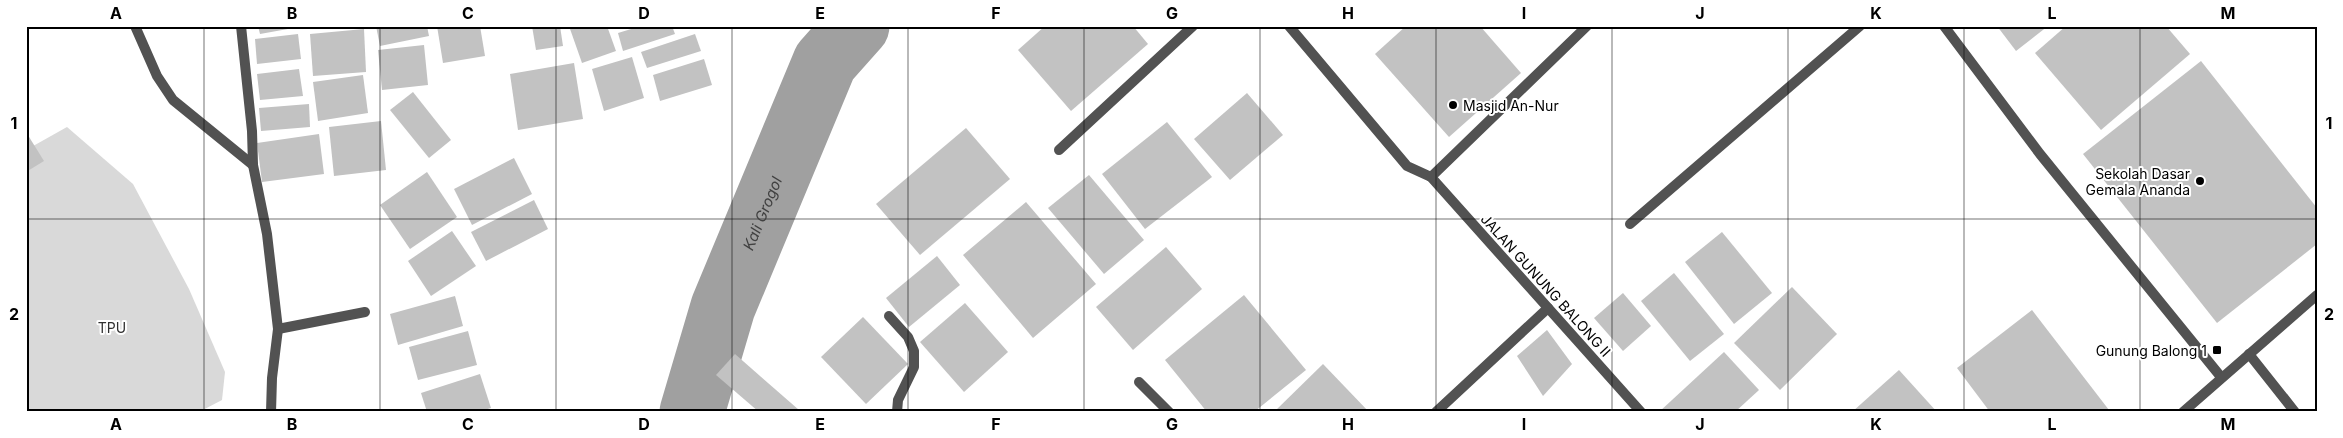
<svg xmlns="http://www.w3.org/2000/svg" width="2343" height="438" font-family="Inter,sans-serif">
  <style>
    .green { fill: #d9d9d9 }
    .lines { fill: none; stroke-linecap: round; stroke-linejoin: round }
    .river { stroke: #a0a0a0; stroke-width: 65 }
    .building { fill: #c2c2c2 }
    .service { stroke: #525252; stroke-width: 10 }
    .minor { stroke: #525252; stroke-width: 10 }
    .tertiary { stroke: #525252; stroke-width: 10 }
    .grid { fill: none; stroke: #000; stroke-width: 1; stroke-opacity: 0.55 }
    .poi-dot { fill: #000; stroke: #fff; stroke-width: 2 }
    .labels { text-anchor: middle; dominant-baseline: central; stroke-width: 4; stroke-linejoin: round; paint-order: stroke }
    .poi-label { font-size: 14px; fill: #000; stroke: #fff; text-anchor: end }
    .street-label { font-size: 14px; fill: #000; stroke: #fff }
    .park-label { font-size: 14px; fill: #303030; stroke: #fff }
    .water-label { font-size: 15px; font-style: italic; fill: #414141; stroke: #fff }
    .neatline { fill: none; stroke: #000; stroke-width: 2 }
    .grid-label { font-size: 16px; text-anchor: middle; font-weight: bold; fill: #000 }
  </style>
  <rect width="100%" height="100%" fill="#fff"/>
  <!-- green -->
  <path class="green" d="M67,127L133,184L189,289L225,372L222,400L199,412H26V150Z"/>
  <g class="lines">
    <!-- river -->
    <path class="river" id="s1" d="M692,412L723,307L825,62L857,26"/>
  </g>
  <!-- building -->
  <g class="building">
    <path d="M258,26H299V27L260,34Z"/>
    <path d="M376,26H427L429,36L380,46Z"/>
    <path d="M437,26H480L485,56L443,63Z"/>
    <path d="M532,26H560L563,46L536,50Z"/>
    <path d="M569,26H607L616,51L582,63Z"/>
    <path d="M641,26H672L675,34L623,51L618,33Z"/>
    <path d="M1045,26H1133L1148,44L1071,111L1018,50Z"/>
    <path d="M1406,26H1480L1521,73L1449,137L1375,54Z"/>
    <path d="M1997,26H2048L2016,51Z"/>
    <path d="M2066,26H2166L2190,54L2101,130L2035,53Z"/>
    <path d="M364,29L366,72L313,76L310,34Z"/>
    <path d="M298,34L301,59L257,64L255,39Z"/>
    <path d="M695,34L701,51L647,68L641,52Z"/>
    <path d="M424,45L428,85L382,90L378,50Z"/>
    <path d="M632,57L644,98L604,111L592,69Z"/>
    <path d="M704,59L712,85L660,101L653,75Z"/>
    <path d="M2201,61L2317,208V244L2217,323L2083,154Z"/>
    <path d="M574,63L583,119L518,130L510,74Z"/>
    <path d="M299,69L303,96L260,100L257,74Z"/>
    <path d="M363,75L368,113L318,121L313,82Z"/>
    <path d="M413,92L451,140L429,158L390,110Z"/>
    <path d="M1247,93L1283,135L1230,180L1194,139Z"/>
    <path d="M309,104L310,127L261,131L259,108Z"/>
    <path d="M381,121L386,170L334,176L329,127Z"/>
    <path d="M1167,122L1212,177L1145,229L1102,174Z"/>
    <path d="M966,128L1010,179L920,255L876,204Z"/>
    <path d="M26,132L44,161L26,172Z"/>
    <path d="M319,134L324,174L262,182L257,143Z"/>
    <path d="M514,158L532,194L472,225L454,189Z"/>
    <path d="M427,172L457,217L410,249L380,205Z"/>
    <path d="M1089,175L1144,240L1104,274L1048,208Z"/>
    <path d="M534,200L548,229L486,261L471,232Z"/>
    <path d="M1026,202L1096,284L1033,338L963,255Z"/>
    <path d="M452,231L476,266L431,296L408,261Z"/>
    <path d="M1722,232L1772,293L1734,324L1685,262Z"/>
    <path d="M1166,247L1202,289L1133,350L1096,307Z"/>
    <path d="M937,256L960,285L909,327L886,298Z"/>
    <path d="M1674,273L1724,334L1690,361L1641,301Z"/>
    <path d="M1792,287L1837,334L1780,390L1734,343Z"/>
    <path d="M1623,293L1651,326L1623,351L1594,318Z"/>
    <path d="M1244,295L1306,370L1254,412H1207L1165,360Z"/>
    <path d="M455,296L463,326L398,345L390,314Z"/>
    <path d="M965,303L1008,352L964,392L920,342Z"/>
    <path d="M2032,310L2109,410L2108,412H1990L1957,368Z"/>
    <path d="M863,317L908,364L866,404L821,357Z"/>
    <path d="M1547,330L1572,364L1543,396L1517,356Z"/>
    <path d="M468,331L477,365L418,380L409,347Z"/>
    <path d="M1724,352L1759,390L1735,412H1659Z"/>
    <path d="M735,354L799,410L798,412H759L716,375Z"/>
    <path d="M1323,364L1369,412H1274Z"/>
    <path d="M1899,370L1937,412H1852Z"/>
    <path d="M480,374L491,408L478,412H427L421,393Z"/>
  </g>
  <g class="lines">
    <!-- service -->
    <path class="service" d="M1630,224L1860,26"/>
    <!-- minor -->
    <g class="minor">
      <path d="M135,26L157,76L173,100L253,165"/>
      <path d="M241,26L252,131L253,165L267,234L278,329L272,378L271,412"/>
      <path d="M1289,26L1407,166L1431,177L1641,412"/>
      <path d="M1944,26L2040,154L2221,377"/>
      <path d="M1059,150L1193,26"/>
      <path d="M1431,177L1587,26"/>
      <path d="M889,316L908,337L914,351V367L898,400L897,412"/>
      <path d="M278,329L365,312"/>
      <path d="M2249,354L2295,412"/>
      <path d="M1139,382L1169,412"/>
      <path d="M1436,412L1548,308"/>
    </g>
    <!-- tertiary -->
    <path class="tertiary" d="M2183,412L2317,295"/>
  </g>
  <!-- grid -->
  <path class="grid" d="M204,26V412M380,26V412M556,26V412M732,26V412M908,26V412M1084,26V412M1260,26V412M1436,26V412M1612,26V412M1788,26V412M1964,26V412M2140,26V412M26,219H2317"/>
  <!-- markers -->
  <g class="poi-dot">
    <circle cx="1453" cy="105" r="5"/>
    <circle cx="2200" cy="181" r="5"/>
    <rect x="2212" y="345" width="10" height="10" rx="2.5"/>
  </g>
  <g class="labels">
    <!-- poi labels -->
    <g class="poi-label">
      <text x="1463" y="105" text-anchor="start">Masjid An-Nur</text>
      <text x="2190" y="173">Sekolah Dasar<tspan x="2190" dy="16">Gemala Ananda</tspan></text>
      <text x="2207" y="350">Gunung Balong 1</text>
    </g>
    <!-- street labels -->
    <g class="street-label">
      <text transform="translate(1546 285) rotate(48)">JALAN GUNUNG BALONG II</text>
    </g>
    <!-- park labels -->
    <g class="park-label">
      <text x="112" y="327">TPU</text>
    </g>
    <!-- water labels -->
    <g class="water-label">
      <text stroke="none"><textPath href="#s1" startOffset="211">Kali Grogol</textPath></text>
    </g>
  </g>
  <!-- border -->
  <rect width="2343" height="438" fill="none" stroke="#ffffff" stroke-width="55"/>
  <rect x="28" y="28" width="2288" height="382" class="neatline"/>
  <g class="grid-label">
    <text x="116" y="19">A</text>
    <text x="292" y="19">B</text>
    <text x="468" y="19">C</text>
    <text x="644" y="19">D</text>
    <text x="820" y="19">E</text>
    <text x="996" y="19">F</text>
    <text x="1172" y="19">G</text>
    <text x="1348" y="19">H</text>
    <text x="1524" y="19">I</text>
    <text x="1700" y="19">J</text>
    <text x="1876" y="19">K</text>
    <text x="2052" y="19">L</text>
    <text x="2228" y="19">M</text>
    <text x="14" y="129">1</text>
    <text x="2329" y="129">1</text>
    <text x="14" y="320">2</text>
    <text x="2329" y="320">2</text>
    <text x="116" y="430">A</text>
    <text x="292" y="430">B</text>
    <text x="468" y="430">C</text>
    <text x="644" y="430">D</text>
    <text x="820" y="430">E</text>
    <text x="996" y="430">F</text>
    <text x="1172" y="430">G</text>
    <text x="1348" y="430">H</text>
    <text x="1524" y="430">I</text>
    <text x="1700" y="430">J</text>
    <text x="1876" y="430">K</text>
    <text x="2052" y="430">L</text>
    <text x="2228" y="430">M</text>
  </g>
</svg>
